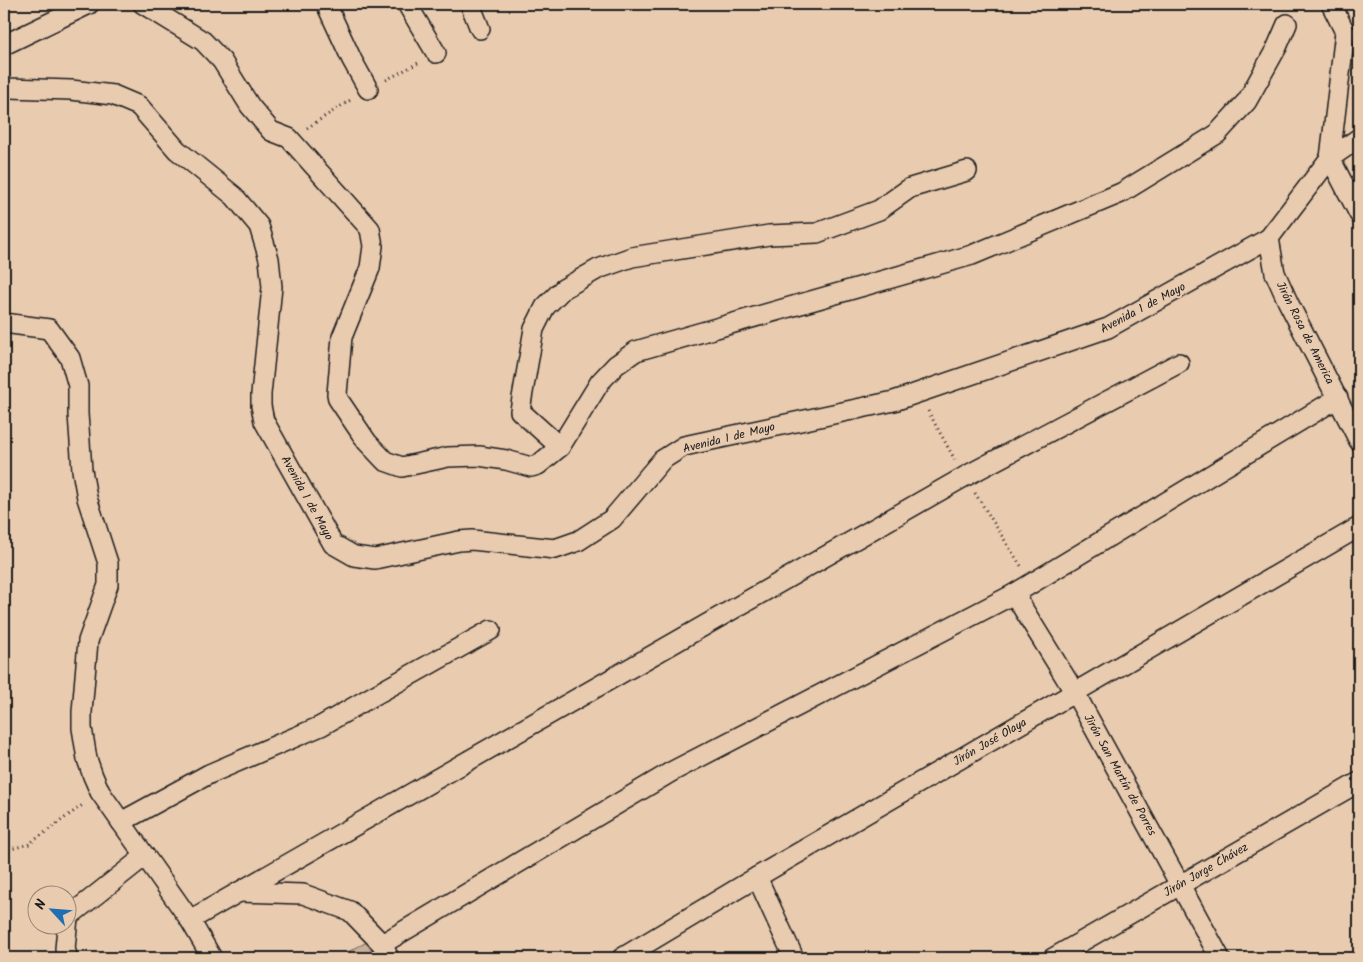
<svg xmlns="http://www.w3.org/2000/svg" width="1363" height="962" font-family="Kalam,sans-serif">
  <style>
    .green { fill: #c7af98; stroke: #72665a }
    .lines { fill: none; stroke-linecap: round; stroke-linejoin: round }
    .minor-casing { stroke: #1c1c1c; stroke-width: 22 }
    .path { stroke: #1c1c1c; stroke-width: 3; stroke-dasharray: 1 4; stroke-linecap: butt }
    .minor { stroke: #e9cbb0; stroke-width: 19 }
    .labels { text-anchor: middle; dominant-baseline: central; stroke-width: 4; stroke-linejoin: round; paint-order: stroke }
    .street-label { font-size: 12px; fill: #1c1c1c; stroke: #e9cbb0 }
  </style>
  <rect width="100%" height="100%" fill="#e9cbb0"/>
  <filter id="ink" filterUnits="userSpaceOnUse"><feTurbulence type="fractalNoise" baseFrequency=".02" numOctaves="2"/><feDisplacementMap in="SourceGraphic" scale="10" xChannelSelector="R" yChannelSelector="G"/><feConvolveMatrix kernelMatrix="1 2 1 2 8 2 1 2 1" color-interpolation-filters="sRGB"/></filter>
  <g filter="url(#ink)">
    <!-- green -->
    <path class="green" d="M367,942L375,958H336Z"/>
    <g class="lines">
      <!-- minor casing -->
      <g class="minor-casing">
        <g id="minor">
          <path d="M143,4L203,41L222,61L250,106L271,131L289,138L370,229L373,246L370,268L342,337L337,394L338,399L367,442L385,461L402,467L448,457L479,456L506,460L531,467L538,465L560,447L600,382L616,365L636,351L972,255L1121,193L1217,134L1247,101L1277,47L1287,24"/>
          <path d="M326,4L352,60L368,89"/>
          <path d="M407,4L436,53"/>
          <path d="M470,4L480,29"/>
          <path d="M1331,4L1345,32L1330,158L1269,238L1275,273L1288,302L1359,441"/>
          <path d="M4,45L89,4"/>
          <path d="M4,86L9,88L71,90L113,95L139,106L177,150L234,196L259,226L269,259L272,287L261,394V406L264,421L333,544L354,556L375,559L459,541L472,540L555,549L578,541L612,519L662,460L684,446L894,401L1108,328L1269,238"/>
          <path d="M1359,138L1330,158L1359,214"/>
          <path d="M4,323L49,329L70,358L78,386V414L82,470L87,498L108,563V585L88,641L82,712V728L87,759L93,776L100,792L190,920L212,958"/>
          <path d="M560,447L520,411L522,398L534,329L545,307L563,289L598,269L632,257L769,235L817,233L879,210L910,188L967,171"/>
          <path d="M1014,594L1075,693L1220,958"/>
          <path d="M121,822L209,774L321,726L366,700L491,630"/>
          <path d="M757,877L794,958"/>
          <path d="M239,892L303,894L350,911L382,944L389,958"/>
          <path d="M190,920L964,477L1179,363"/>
          <path d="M382,944L671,772L1014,594L1338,398"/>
          <path d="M68,958L65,949L68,917L145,856"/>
          <path d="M622,958L757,877L1359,527"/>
          <path d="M1053,958L1359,782"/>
        </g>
      </g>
      <!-- path -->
      <g class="path">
        <path d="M386,80L418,63"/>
        <path d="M307,128L352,99"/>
        <path d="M928,411L955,460"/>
        <path d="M975,493L1021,566"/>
        <path d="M4,851L29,844L84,804"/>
      </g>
      <!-- minor -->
      <use href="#minor" class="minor"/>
    </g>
  </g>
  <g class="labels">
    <!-- street labels -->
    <g class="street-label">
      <text transform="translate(1143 308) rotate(-28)">Avenida 1 de Mayo</text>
      <text transform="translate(1305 333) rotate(63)">Jirón Rosa de America</text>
      <text transform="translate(729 438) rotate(-14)">Avenida 1 de Mayo</text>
      <text transform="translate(307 498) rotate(61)">Avenida 1 de Mayo</text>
      <text transform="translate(990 742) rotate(-30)">Jirón José Olaya</text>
      <text transform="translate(1120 775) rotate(61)">Jirón San Martín de Porres</text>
      <text transform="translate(1206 870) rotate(-30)">Jirón Jorge Chávez</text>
    </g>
  </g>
  <!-- margin -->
  <rect width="1363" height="962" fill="none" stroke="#e9cbb0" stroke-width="20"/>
  <rect x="10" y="10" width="1343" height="942" fill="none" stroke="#1c1c1c" stroke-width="2" filter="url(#ink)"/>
  <!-- north arrow -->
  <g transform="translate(52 910) rotate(296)"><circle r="24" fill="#e9cbb0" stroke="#978575"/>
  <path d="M0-4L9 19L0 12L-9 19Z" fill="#1f6fb2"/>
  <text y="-8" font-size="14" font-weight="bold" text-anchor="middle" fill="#1c1c1c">N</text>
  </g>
</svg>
